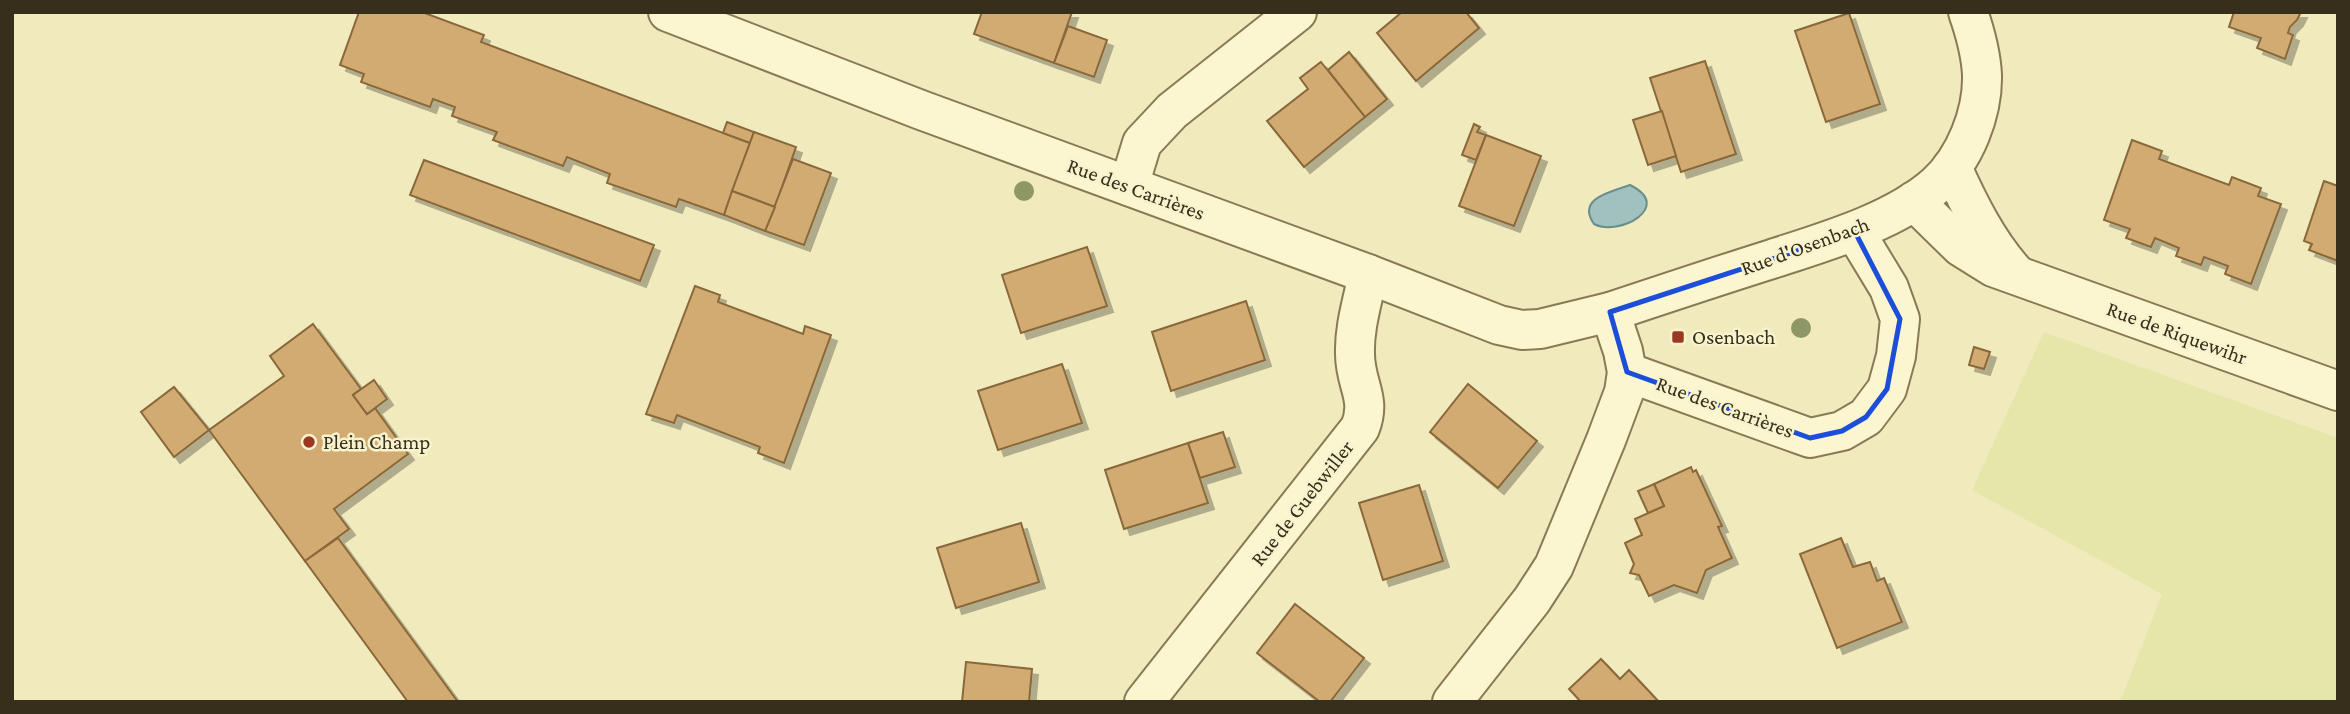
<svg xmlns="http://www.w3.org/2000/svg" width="2350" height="714" font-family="'Crimson Pro',serif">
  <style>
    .farmland { fill: #e4e6aa }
    .water { fill: #a1c1be; stroke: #688f8d; stroke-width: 2 }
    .building { fill: #d1ab71; stroke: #89683a; stroke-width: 2; filter: url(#shadow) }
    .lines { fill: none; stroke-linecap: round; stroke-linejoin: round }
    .minor-casing { stroke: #897a55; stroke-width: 42 }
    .minor { stroke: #fbf6d0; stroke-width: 38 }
    .tree { fill: #8e9867 }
    .marked { fill: none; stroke: #1d4ed8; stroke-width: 5; stroke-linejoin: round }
    .poi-dot { fill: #9b3822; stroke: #f7f3cd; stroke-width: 2.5 }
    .labels { text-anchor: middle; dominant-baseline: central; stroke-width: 5; stroke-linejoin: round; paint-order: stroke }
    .street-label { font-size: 21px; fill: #372e1b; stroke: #f7f3cd }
    .poi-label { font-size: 21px; fill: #372e1b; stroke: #f7f3cd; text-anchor: start }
  </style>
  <defs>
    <filter id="shadow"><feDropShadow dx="6" dy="6" stdDeviation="0" flood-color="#0004"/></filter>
  </defs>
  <rect width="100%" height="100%" fill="#f0eabd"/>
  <!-- farmland -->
  <path class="farmland" d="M2044,332L2338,438V702H2120L2162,594L1972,490Z"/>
  <!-- water -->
  <path class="water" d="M1630,185C1675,207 1618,237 1594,224C1576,198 1611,192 1630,185Z"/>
  <!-- building -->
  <g class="building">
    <path d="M359,12H422L484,35L481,42L750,143L724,215L679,199L676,207L607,183L610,174L567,157L563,166L493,140L497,132L452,116L455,107L433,99L430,107L361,82L364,74L340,65Z"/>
    <path d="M982,12H1072L1054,63L974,34Z"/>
    <path d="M1402,12H1466L1479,28L1416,81L1377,33Z"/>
    <path d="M2234,12H2301L2297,20L2290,27L2288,33L2293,35L2285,59L2257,48L2261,38L2229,27Z"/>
    <path d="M1849,13L1880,104L1826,122L1795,31Z"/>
    <path d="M1068,26L1107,40L1094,77L1054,63Z"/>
    <path d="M1349,52L1387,99L1365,117L1328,70Z"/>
    <path d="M1705,61L1736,154L1681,172L1650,78Z"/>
    <path d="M1321,62L1365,117L1304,167L1267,121L1308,89L1300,78Z"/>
    <path d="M1662,111L1676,156L1648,165L1633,120Z"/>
    <path d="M727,122L754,132L750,143L723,133Z"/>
    <path d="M1474,124L1480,127L1477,132L1486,135L1476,160L1462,155Z"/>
    <path d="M754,132L796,147L775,207L732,191Z"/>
    <path d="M1486,135L1541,156L1514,226L1459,206Z"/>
    <path d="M2132,140L2162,151L2159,159L2229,185L2232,177L2261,188L2258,196L2281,204L2251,284L2225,274L2228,266L2204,257L2201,265L2176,256L2179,248L2155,238L2151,247L2126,238L2130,229L2104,220Z"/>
    <path d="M793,159L831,173L804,245L765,231Z"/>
    <path d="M424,160L654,245L640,281L410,195Z"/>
    <path d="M2324,181L2338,186V261L2309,250L2312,244L2304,241Z"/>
    <path d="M732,191L775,207L765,231L724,215Z"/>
    <path d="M1087,247L1107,306L1021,333L1002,275Z"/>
    <path d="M695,286L720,295L718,302L803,334L805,326L831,335L784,463L758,453L760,447L677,415L674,423L646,414Z"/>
    <path d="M1246,301L1265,360L1171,391L1152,332Z"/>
    <path d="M313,324L361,389L353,395L367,414L375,408L408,454L334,509L349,529L305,561L209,430L284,376L270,356Z"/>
    <path d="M1974,347L1990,352L1984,369L1969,365Z"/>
    <path d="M1062,364L1082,423L998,450L978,391Z"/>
    <path d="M374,380L387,399L367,414L353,395Z"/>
    <path d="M1468,384L1537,441L1498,488L1430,432Z"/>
    <path d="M174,387L209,430L174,457L141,412Z"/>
    <path d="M1223,432L1235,467L1200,478L1188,443Z"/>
    <path d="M1188,443L1208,503L1124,529L1105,470Z"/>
    <path d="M1691,467L1693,472L1696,470L1722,526L1718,527L1732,558L1706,570L1697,593L1674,585L1649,596L1639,575L1630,573L1634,564L1625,543L1642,535L1635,519L1664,506L1654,484Z"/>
    <path d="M1654,484L1664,506L1648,513L1638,491Z"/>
    <path d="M1419,485L1443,561L1383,580L1359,503Z"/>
    <path d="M1021,523L1039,582L956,608L937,548Z"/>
    <path d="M338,538L458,702H408L305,561Z"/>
    <path d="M1841,538L1853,567L1870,562L1877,581L1884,578L1902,622L1837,648L1800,554Z"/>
    <path d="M1295,604L1364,658L1330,702H1320L1257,653Z"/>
    <path d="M1601,659L1620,679L1629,670L1659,702H1581L1569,689Z"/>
    <path d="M966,662L1032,669L1029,702H962Z"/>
  </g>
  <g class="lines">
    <!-- minor casing -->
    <g class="minor-casing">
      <g id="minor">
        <path d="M668,12L921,110L1368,274L1499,325L1522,330L1540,329L1610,312C1664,294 1718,276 1772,259C1824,242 1894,222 1936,185C1965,159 1983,113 1982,75C1981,54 1975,32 1968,12"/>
        <path d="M1952,167C1969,205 1988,243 2016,274"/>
        <path d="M1129,186L1142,143L1172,111L1297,12"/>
        <path d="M1914,201L1961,247L1993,267L2338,391"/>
        <path d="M1627,372L1810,438L1842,431L1866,417L1887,389L1896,356L1900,319L1889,288L1855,232"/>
        <path d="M1144,702L1360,428C1372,398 1355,385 1355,354C1354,327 1363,300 1368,274"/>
        <path d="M1452,702L1532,600L1554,566L1606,440L1624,392L1627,372L1623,351L1610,312"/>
      </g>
    </g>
    <!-- minor -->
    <use href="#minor" class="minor"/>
  </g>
  <!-- trees -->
  <g class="tree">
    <circle cx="1024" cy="191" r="10"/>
    <circle cx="1801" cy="328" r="10"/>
  </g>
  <!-- marked area -->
  <path class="marked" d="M1855,232L1900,319L1887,389L1866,417L1842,431L1810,438L1627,372L1610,312Z"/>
  <!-- markers -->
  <g class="poi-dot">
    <rect x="1671" y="330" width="14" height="14" rx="3.5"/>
    <circle cx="309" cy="442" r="7"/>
  </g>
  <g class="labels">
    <!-- street labels -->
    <g class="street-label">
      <text transform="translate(1136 189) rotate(20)">Rue des Carrières</text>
      <text transform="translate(1805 246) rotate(-20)">Rue d'Osenbach</text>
      <text transform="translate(2177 333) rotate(20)">Rue de Riquewihr</text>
      <text transform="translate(1725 407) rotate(20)">Rue des Carrières</text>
      <text transform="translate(1302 503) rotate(-52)">Rue de Guebwiller</text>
    </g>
    <!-- poi labels -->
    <g class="poi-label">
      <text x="1692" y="337">Osenbach</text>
      <text x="323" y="442">Plein Champ</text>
    </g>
  </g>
  <!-- border -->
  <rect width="2350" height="714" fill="none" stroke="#372e1b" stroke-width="28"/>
</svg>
